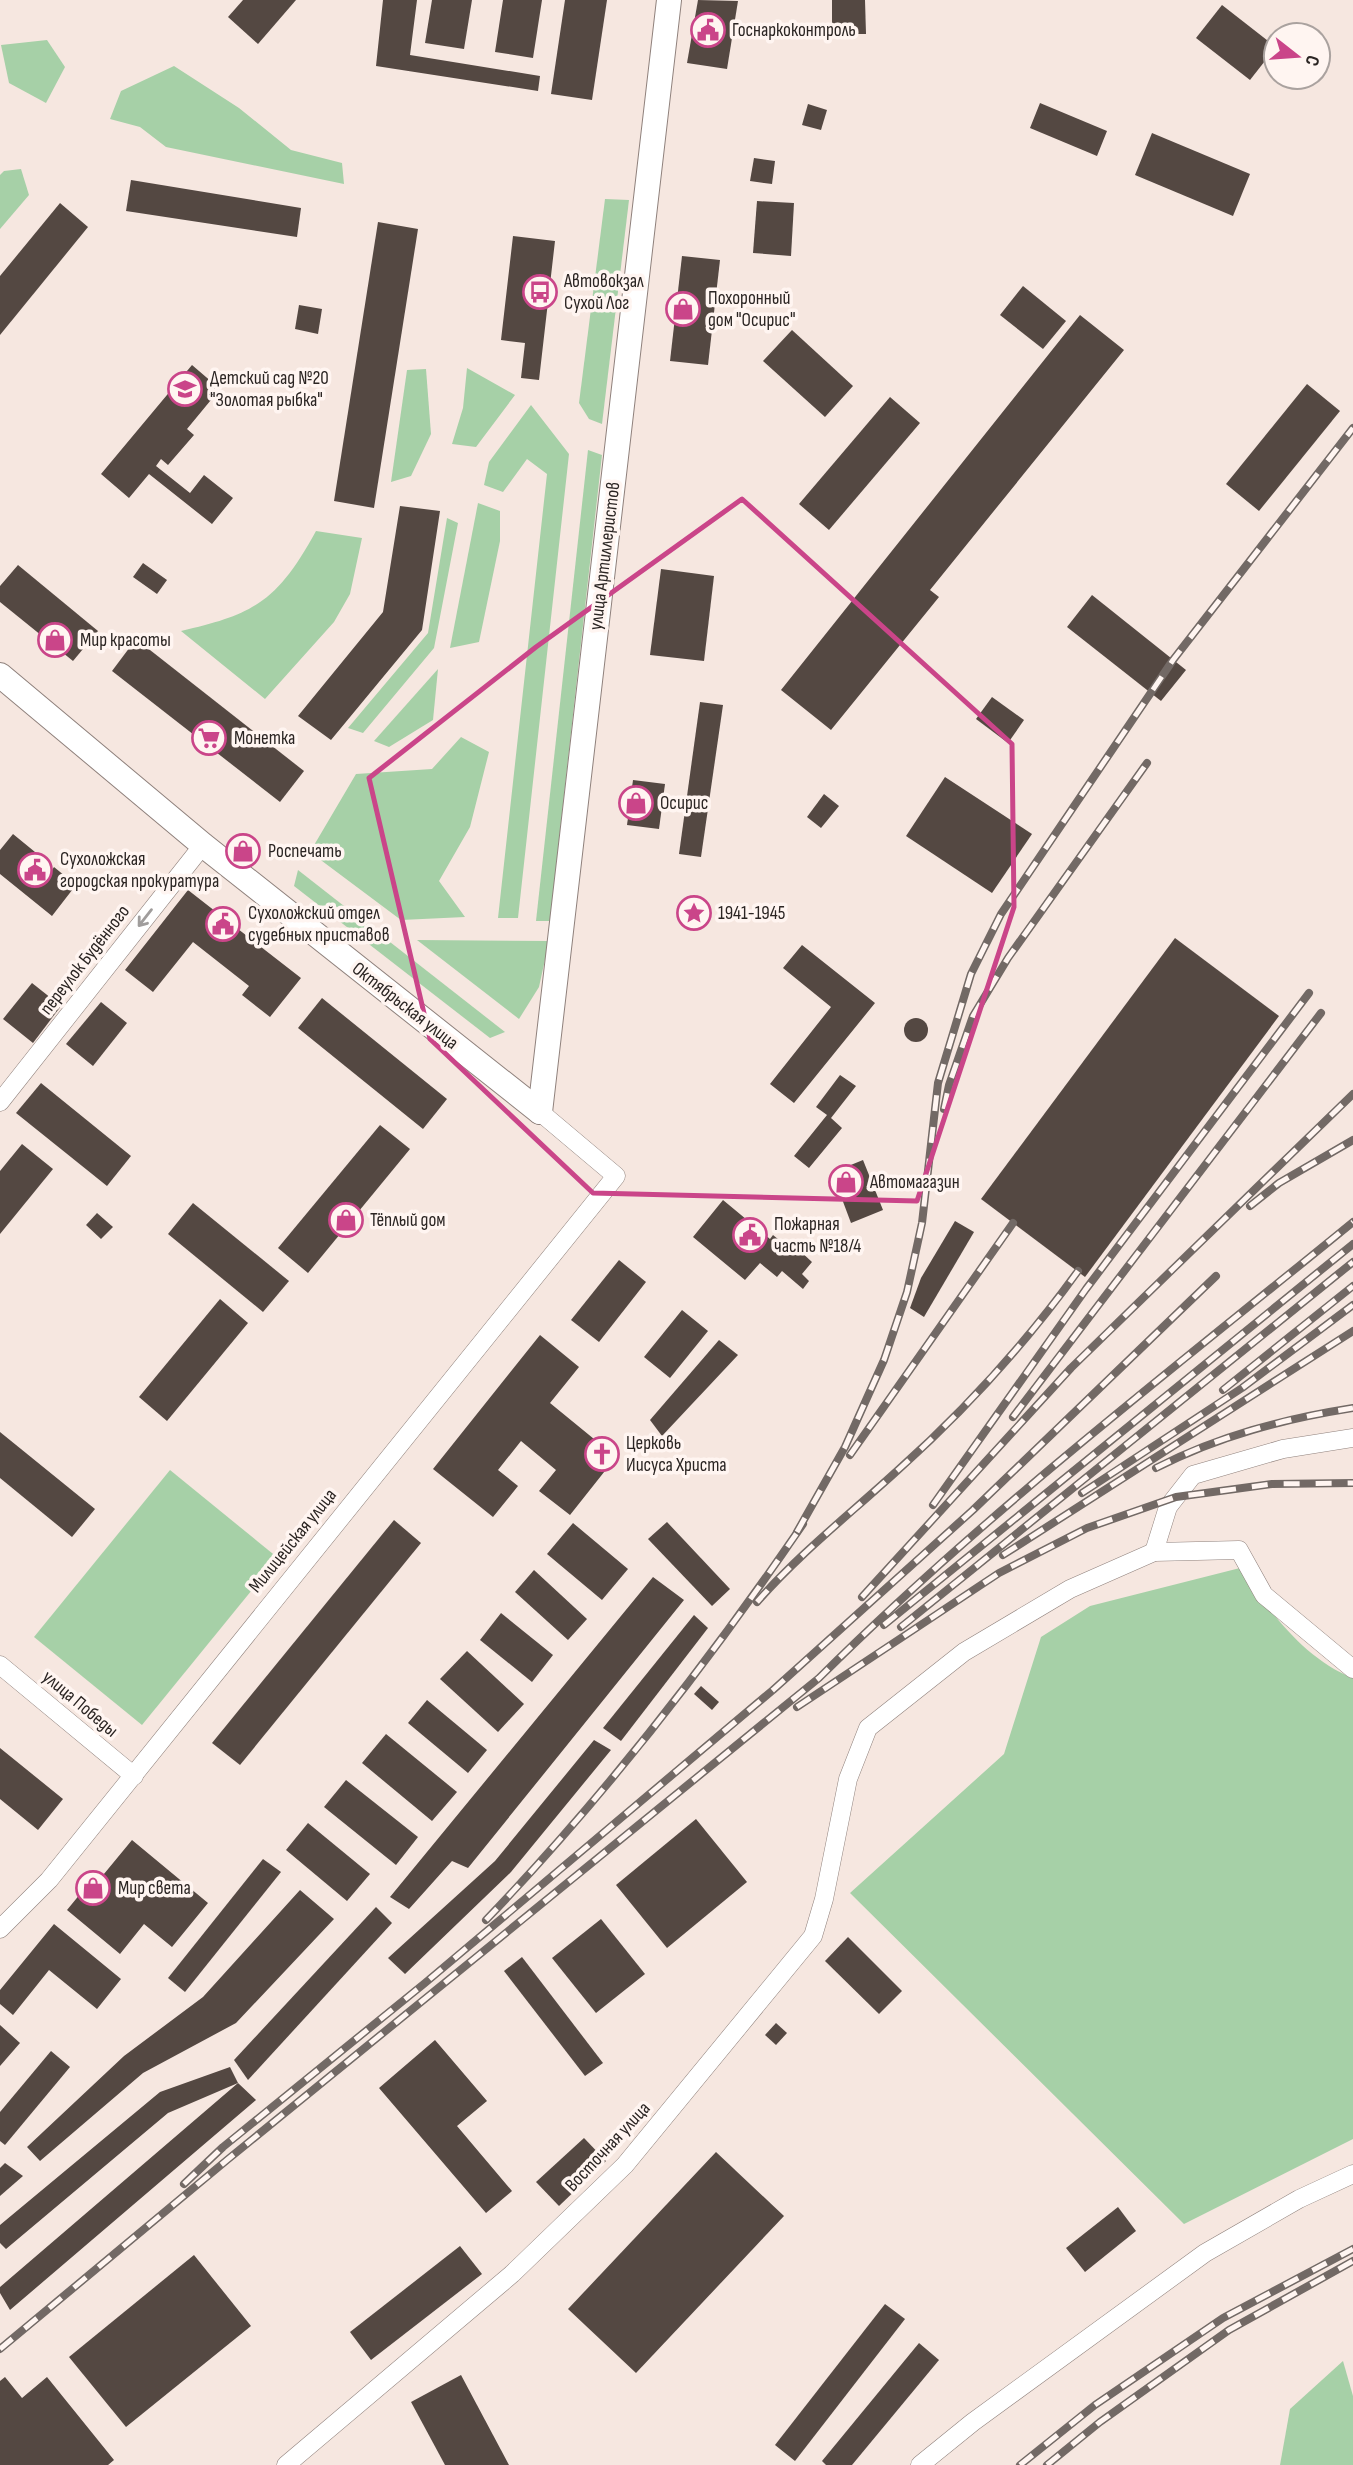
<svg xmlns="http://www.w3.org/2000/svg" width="1353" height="2465" font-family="'Sofia Sans Condensed',sans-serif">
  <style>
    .green { fill: #a6d0a7 }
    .building { fill: #544842 }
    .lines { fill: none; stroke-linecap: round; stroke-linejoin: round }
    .street-casing { stroke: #8f817c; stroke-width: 19 }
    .secondary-casing { stroke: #8f817c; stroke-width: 26 }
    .street { stroke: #fff; stroke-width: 18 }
    .secondary { stroke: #fff; stroke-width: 24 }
    .rail-casing { stroke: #726965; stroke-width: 8 }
    .rail { stroke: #fff5f1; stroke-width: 5; stroke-dasharray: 16; stroke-linecap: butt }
    .oneway { stroke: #a09d9c }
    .marked { fill: none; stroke: #ca4589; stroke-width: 5; stroke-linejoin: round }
    .labels { text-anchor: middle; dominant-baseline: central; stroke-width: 7; stroke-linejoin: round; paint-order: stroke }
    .poi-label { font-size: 19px; fill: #2b2523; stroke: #fff5f1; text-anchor: start }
    .street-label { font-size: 19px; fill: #2b2523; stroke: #fff5f1 }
  </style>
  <rect width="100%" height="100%" fill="#f6e7e0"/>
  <!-- green -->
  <g class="green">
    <path d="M47,40L65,67L46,103L9,83L1,45Z"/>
    <path d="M174,66L239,108L291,150L342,163L344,184L166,147L140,127L110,119L121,91Z"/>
    <path d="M21,169L29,195L0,229V175L4,171Z"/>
    <path d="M605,199L629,200L602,424L589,419L579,403Z"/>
    <path d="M467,368L515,395L476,447L452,444L463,408Z"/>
    <path d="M426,369L431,434L411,476L391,482L407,370Z"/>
    <path d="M531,405L569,454L518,918H498L547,474L527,459L503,492L484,485L489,462Z"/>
    <path d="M588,450L602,455L550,921H536Z"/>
    <path d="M478,503L500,511V541L479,642L450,648Z"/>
    <path d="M447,518L458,523L434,648L363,733L348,728L428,633Z"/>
    <path d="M316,531L362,538L350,594L334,622L265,699L181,631C256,614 278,600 316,531Z"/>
    <path d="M438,669L433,720L389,747L374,741Z"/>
    <path d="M461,737L489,752L470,827L439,881L465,917L401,920L310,852L356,774L432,769Z"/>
    <path d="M298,870L505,1032L490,1038L294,886Z"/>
    <path d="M417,940L549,941L539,987L519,1019Z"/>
    <path d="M170,1470L278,1558L142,1725L34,1637Z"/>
    <path d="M1240,1568C1269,1611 1304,1659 1353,1678V2139L1184,2224L850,1893L1004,1754L1041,1637L1090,1606Z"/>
    <path d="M1343,2361L1353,2396V2465H1280L1290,2409Z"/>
  </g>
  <!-- building -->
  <g class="building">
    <path d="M243,0H296L258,44L228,17Z"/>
    <path d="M383,0H417L410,55L540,76L538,91L376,66Z"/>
    <path d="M432,0H472L464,49L425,43Z"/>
    <path d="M503,0H542L533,58L495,52Z"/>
    <path d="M565,0H607L592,100L551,94Z"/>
    <path d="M698,0L738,1L727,69L687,63Z"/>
    <path d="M832,0H865L866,34H832Z"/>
    <path d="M1222,5L1276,47L1250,80L1196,38Z"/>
    <path d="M1040,103L1107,131L1097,156L1030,128Z"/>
    <path d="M808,104L827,110L821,130L802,125Z"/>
    <path d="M1152,133L1250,174L1233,216L1135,175Z"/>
    <path d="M754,158L775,161L772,184L750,181Z"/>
    <path d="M131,180L301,208L297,237L126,211Z"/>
    <path d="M757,201L794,203L791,256L753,253Z"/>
    <path d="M60,203L88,227L0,335V276Z"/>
    <path d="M378,222L418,229L374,508L334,501Z"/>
    <path d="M513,236L555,241L539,380L521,378L525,343L501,340Z"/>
    <path d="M682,256L720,260L708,365L670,361Z"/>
    <path d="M1023,286L1066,321L1043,349L1000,315Z"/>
    <path d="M299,305L322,309L318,334L295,329Z"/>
    <path d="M1080,315L1124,350L930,590L939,597L831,730L781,690Z"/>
    <path d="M792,330L853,386L825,417L763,361Z"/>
    <path d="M192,365L220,389L187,429L194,435L168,465L161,459L156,466L190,493L204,475L233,498L212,524L149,474L129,498L101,474Z"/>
    <path d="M1307,384L1340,411L1259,511L1226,484Z"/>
    <path d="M890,397L920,423L829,530L799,504Z"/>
    <path d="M400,506L440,511L422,630L331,740L298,716L383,612Z"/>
    <path d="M143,563L167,580L157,594L133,577Z"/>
    <path d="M18,565L98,631L73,661L0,602V586Z"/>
    <path d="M661,569L714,576L704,661L650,655Z"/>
    <path d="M1092,595L1186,670L1161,701L1067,627Z"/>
    <path d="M136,639L304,771L280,802L112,671Z"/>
    <path d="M992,697L1024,720L1008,743L976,719Z"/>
    <path d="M700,702L723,705L701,857L679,854Z"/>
    <path d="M945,777L1032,834L992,893L906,836Z"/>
    <path d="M633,780L665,784L659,829L627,825Z"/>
    <path d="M824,794L839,806L821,828L807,817Z"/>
    <path d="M13,834L35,852L31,857L50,873L54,867L76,885L52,916L0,874V850Z"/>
    <path d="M238,837L257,852L248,864L229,849Z"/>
    <path d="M188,890L301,978L270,1017L242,995L249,986L193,942L153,992L125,970Z"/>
    <path d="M1175,938L1279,1016L1085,1277L981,1199Z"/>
    <path d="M802,945L875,1003L794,1103L770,1084L831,1007L783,968Z"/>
    <path d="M32,983L61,1006L33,1043L3,1019Z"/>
    <path d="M322,998L447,1099L423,1129L298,1028Z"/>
    <path d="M101,1002L127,1023L93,1066L66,1044Z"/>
    <circle cx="916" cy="1030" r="12"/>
    <path d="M840,1075L856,1086L831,1118L842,1128L809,1168L794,1156L827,1115L816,1107Z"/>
    <path d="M41,1083L131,1156L107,1186L16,1113Z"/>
    <path d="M380,1125L410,1149L308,1273L278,1248Z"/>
    <path d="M22,1144L53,1169L0,1234V1171Z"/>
    <path d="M863,1160L883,1210L851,1223L842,1199L847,1197L836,1171Z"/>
    <path d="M723,1200L770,1239L773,1235L796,1254L799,1250L812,1262L802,1274L809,1281L803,1289L782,1271L777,1277L760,1263L745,1280L693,1237Z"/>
    <path d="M193,1203L289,1281L263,1312L168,1234Z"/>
    <path d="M97,1213L113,1227L101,1239L86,1225Z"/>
    <path d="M955,1221L974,1232L924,1317L910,1308L921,1278Z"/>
    <path d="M619,1260L646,1282L599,1342L571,1320Z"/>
    <path d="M220,1299L248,1323L167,1421L139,1397Z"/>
    <path d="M682,1310L708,1331L670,1378L644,1357Z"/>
    <path d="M540,1335L579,1367L550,1403L616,1457L570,1515L539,1491L556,1470L521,1441L498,1470L518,1486L493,1517L433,1469Z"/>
    <path d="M719,1340L738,1355L662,1436L650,1420Z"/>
    <path d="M0,1432L95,1509L72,1537L0,1478Z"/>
    <path d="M394,1520L421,1543L240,1765L212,1743Z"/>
    <path d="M667,1522L730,1589L712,1606L648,1539Z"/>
    <path d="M573,1523L628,1569L602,1600L547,1554Z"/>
    <path d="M534,1570L587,1619L568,1640L515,1592Z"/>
    <path d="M653,1577L684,1600L468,1868L452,1861L409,1909L390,1897Z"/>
    <path d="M501,1613L553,1655L532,1682L480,1640Z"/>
    <path d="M694,1615L708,1628L621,1741L603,1728Z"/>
    <path d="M467,1651L524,1704L498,1732L440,1679Z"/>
    <path d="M701,1686L719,1702L712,1710L694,1694Z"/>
    <path d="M427,1700L487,1750L468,1773L408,1723Z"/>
    <path d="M386,1734L457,1792L432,1821L362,1763Z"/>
    <path d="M594,1740L611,1750L511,1872L405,1974L388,1958L495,1861Z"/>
    <path d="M0,1748L63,1799L38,1830L0,1799Z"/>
    <path d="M346,1780L418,1837L396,1865L324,1807Z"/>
    <path d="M696,1819L747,1882L667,1948L616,1885Z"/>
    <path d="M308,1823L370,1874L347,1901L286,1850Z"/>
    <path d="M132,1840L208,1903L172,1947L144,1924L120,1954L67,1910L94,1877L99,1880Z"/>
    <path d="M263,1859L281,1872L185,1992L168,1978Z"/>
    <path d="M300,1890L334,1919L236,2023L143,2073L40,2161L27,2147L124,2056L203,1997Z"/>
    <path d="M376,1907L392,1923L248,2080L234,2060Z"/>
    <path d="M601,1919L645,1974L596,2013L552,1958Z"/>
    <path d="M54,1924L121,1979L97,2009L49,1970L13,2015L0,2004V1990Z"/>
    <path d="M848,1937L902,1991L879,2014L825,1961Z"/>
    <path d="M522,1957L603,2063L585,2076L504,1971Z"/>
    <path d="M776,2023L787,2033L776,2045L765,2035Z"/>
    <path d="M0,2025L20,2043L0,2066Z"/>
    <path d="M435,2040L487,2101L457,2126L512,2191L486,2213L379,2088Z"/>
    <path d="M51,2051L70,2067L5,2145L0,2141V2112Z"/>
    <path d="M230,2067L238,2083L256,2100L10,2310L0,2293V2287L238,2083L168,2113L6,2249L0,2243V2225L160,2092Z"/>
    <path d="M584,2138L606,2161L559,2206L536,2182Z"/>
    <path d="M716,2152L784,2216L636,2373L568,2309Z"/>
    <path d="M5,2163L23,2176L0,2196V2168Z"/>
    <path d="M1118,2207L1136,2231L1085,2272L1066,2248Z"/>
    <path d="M460,2246L482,2274L371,2360L350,2332Z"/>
    <path d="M194,2255L251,2326L126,2427L69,2357Z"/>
    <path d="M885,2304L905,2319L795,2461L775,2445Z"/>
    <path d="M919,2343L939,2360L852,2465H826L822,2461Z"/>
    <path d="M461,2375L509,2465H445L411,2402Z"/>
    <path d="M5,2377L22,2398L47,2377L114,2460L108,2465H0V2381Z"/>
  </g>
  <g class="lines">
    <!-- street casing -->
    <g class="street-casing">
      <g id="street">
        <path d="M0,1102L203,845"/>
        <path d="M1154,1552L1168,1507L1193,1475L1283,1449L1353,1438"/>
        <path d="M0,1665L134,1776"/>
        <path d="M0,1929L49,1880L616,1176L540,1112"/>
        <path d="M286,2465L512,2274L625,2165L813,1936L824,1899L848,1779L868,1728L964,1652L1070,1589L1154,1552L1239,1550L1264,1595L1353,1669"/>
        <path d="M920,2465L973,2422L1205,2253L1299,2199L1353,2174"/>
      </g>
    </g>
    <!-- secondary casing -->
    <g class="secondary-casing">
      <g id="secondary">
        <path d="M0,675L203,845L540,1112"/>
        <path d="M540,1112L669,0"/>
      </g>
    </g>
    <!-- street -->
    <use href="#street" class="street"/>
    <!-- secondary -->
    <use href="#secondary" class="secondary"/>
    <!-- rail casing -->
    <g class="rail-casing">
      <g id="rail">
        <path d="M944,1109L949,1085L973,1016L1008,958L1147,763"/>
        <path d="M1250,1206L1279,1183L1353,1140"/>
        <path d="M1223,1390L1353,1286"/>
        <path d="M1013,1417L1321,1013"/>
        <path d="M850,1455L1013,1223"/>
        <path d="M1156,1468C1219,1436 1283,1419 1353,1408"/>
        <path d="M1082,1493L1242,1388L1353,1305"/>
        <path d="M933,1505L1086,1289L1309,993"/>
        <path d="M797,1532L845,1447L884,1360L907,1292L922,1223L938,1083L971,974L1001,914L1173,660L1353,428"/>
        <path d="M1003,1555L1353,1331"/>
        <path d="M862,1597L1071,1368L1353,1094"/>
        <path d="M757,1602C800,1553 850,1514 898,1470C964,1411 1026,1343 1078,1271"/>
        <path d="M884,1625L1353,1244"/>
        <path d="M901,1627L1353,1262"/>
        <path d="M797,1707L999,1573L1087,1528L1176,1497L1272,1484L1353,1483"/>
        <path d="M486,1920C602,1799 708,1663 803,1524"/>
        <path d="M184,2184L223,2147L425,1983L773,1690L973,1510L1216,1276"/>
        <path d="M0,2349L227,2160L819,1678C985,1513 1172,1370 1353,1222"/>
        <path d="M1020,2465L1095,2405L1223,2318L1353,2249"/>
        <path d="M1047,2465L1100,2422L1229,2330L1353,2261"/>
      </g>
    </g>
    <!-- rail -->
    <use href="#rail" class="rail"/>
  </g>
  <!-- one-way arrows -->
  <defs><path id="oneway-shaft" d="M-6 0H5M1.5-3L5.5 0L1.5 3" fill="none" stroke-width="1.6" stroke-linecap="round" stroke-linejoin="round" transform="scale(1.75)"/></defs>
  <use class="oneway" href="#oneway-shaft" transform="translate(145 918) rotate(128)"/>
  <!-- marked area -->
  <path class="marked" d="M742,499L1012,744L1014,907L917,1201L593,1193L430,1039L369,778L536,647Z"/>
  <!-- icons -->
  <defs>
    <g id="civic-ring" transform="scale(1.75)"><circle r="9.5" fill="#fff5f1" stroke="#ca4589" stroke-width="1.5"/><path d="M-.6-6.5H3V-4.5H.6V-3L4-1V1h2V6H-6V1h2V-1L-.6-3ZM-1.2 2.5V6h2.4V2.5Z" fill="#ca4589"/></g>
    <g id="bus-ring" transform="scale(1.75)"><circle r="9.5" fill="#fff5f1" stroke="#ca4589" stroke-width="1.5"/><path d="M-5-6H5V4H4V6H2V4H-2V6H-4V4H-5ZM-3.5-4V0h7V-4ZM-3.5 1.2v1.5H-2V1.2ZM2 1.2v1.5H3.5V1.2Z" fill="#ca4589"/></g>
    <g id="shop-ring" transform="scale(1.75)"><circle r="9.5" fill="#fff5f1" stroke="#ca4589" stroke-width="1.5"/><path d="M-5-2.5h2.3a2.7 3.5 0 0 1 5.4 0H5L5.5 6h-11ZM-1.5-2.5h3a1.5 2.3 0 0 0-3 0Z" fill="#ca4589"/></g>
    <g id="school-ring" transform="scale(1.75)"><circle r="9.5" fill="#fff5f1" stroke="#ca4589" stroke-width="1.5"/><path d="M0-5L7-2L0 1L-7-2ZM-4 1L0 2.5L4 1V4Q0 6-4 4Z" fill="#ca4589"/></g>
    <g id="supermarket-ring" transform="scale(1.75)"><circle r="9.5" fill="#fff5f1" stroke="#ca4589" stroke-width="1.5"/><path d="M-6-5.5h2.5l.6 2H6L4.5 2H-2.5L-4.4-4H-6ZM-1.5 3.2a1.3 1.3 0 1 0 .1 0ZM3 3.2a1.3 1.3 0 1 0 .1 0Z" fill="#ca4589"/></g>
    <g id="sight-ring" transform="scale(1.75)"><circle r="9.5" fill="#fff5f1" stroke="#ca4589" stroke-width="1.5"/><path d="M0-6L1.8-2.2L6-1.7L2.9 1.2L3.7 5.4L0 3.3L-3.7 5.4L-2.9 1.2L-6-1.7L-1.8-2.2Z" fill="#ca4589"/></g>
    <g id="church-ring" transform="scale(1.75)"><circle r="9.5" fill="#fff5f1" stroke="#ca4589" stroke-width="1.5"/><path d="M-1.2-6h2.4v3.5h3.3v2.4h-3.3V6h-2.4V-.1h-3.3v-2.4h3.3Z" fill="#ca4589"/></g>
  </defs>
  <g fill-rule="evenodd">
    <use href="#civic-ring" x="708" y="30"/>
    <use href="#bus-ring" x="540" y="292"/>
    <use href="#shop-ring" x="683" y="309"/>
    <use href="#school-ring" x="185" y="389"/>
    <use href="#shop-ring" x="55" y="640"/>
    <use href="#supermarket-ring" x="209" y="738"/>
    <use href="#shop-ring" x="636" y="803"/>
    <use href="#shop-ring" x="243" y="851"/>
    <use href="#civic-ring" x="35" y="870"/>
    <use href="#sight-ring" x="694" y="913"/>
    <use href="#civic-ring" x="223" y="924"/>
    <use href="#shop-ring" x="846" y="1182"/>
    <use href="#shop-ring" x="346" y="1220"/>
    <use href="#civic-ring" x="750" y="1235"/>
    <use href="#church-ring" x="602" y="1454"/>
    <use href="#shop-ring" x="93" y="1888"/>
  </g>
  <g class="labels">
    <!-- poi labels -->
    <g class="poi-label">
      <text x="732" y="30">Госнаркоконтроль</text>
      <text x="564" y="281">Автовокзал<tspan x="564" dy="22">Сухой Лог</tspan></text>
      <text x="708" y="298">Похоронный<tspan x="708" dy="22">дом "Осирис"</tspan></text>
      <text x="210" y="378">Детский сад №20<tspan x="210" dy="22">"Золотая рыбка"</tspan></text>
      <text x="80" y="640">Мир красоты</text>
      <text x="234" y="738">Монетка</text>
      <text x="660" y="803">Осирис</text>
      <text x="268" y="851">Роспечать</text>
      <text x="60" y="859">Сухоложская<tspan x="60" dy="22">городская прокуратура</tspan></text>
      <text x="248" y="913">Сухоложский отдел<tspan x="248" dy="22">судебных приставов</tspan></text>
      <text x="718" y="913">1941-1945</text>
      <text x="870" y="1182">Автомагазин</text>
      <text x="370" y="1220">Тёплый дом</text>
      <text x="774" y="1224">Пожарная<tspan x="774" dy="22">часть №18/4</tspan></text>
      <text x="626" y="1443">Церковь<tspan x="626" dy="22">Иисуса Христа</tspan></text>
      <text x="118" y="1888">Мир света</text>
    </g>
    <!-- street labels -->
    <g class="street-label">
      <text transform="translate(605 556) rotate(-83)">улица Артиллеристов</text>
      <text transform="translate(85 960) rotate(-52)">переулок Будённого</text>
      <text transform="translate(405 1006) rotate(38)">Октябрьская улица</text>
      <text transform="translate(293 1541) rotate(-51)">Милицейская улица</text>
      <text transform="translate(80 1704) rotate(40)">улица Победы</text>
      <text transform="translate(608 2147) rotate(-47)">Восточная улица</text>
    </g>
  </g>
  <!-- north arrow -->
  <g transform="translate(1297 56) rotate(107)"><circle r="33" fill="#fff5f1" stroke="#aaa29f" stroke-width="2"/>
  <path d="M0-5L12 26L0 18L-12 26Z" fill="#ca4589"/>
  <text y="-10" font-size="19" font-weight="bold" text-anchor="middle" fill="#2b2523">С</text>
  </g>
</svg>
